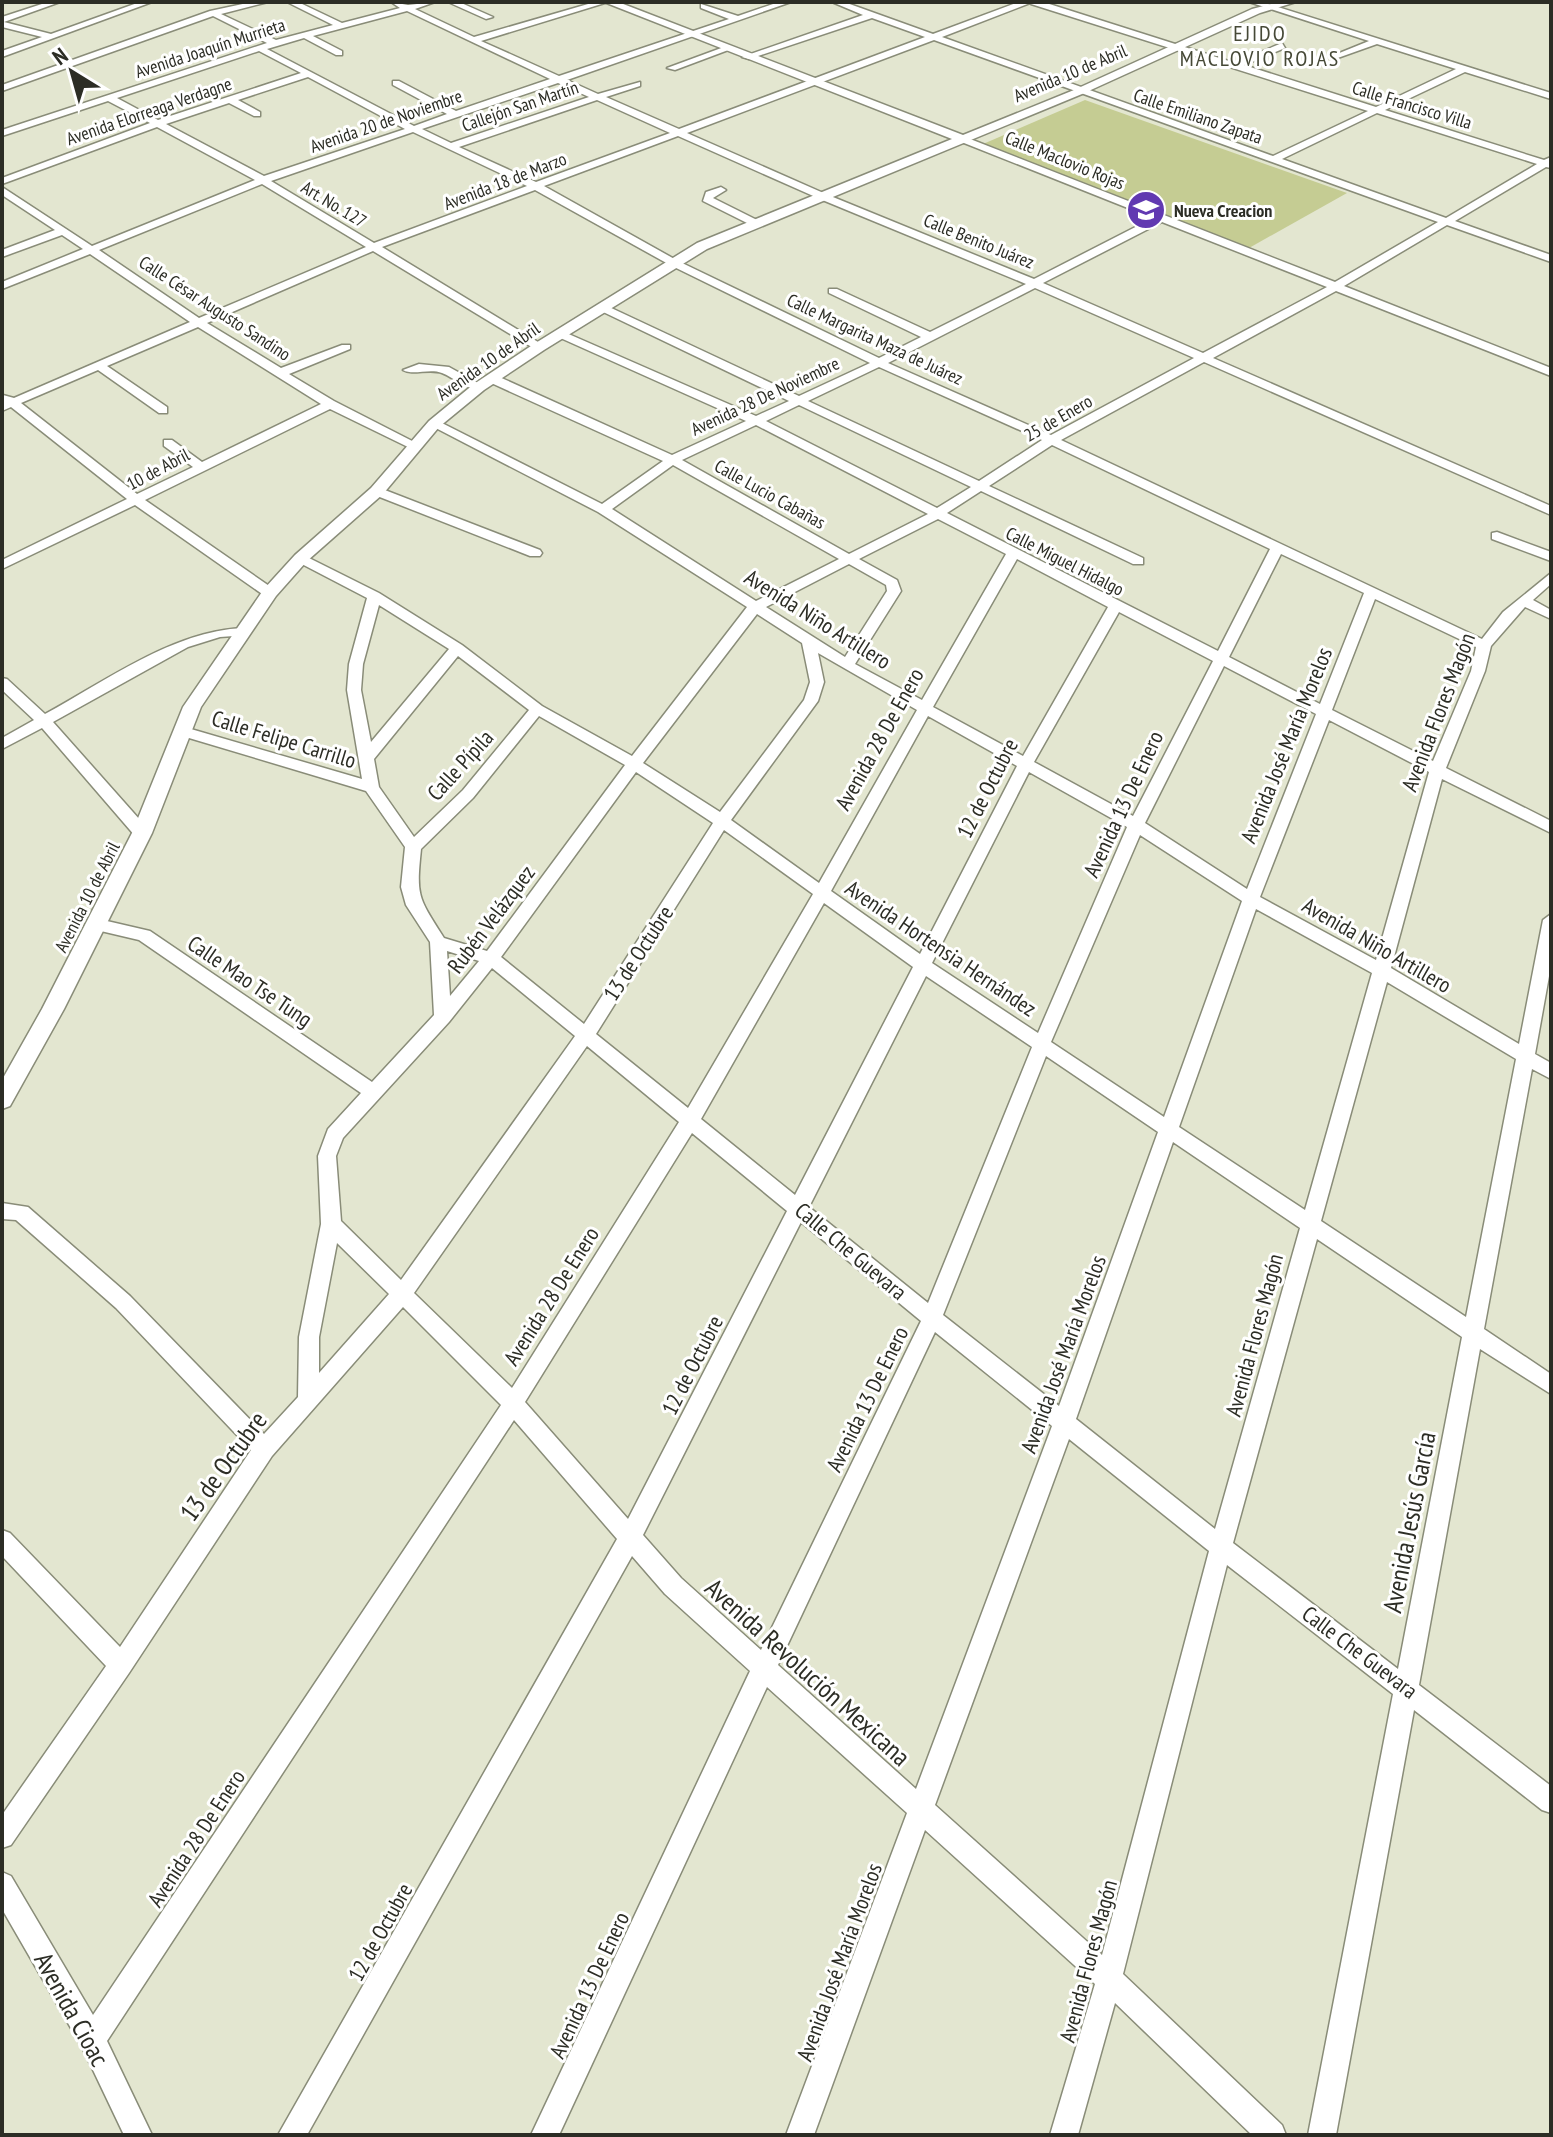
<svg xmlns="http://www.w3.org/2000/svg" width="1553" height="2137" font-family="'PT Sans Narrow',sans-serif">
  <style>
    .green { fill: #c5cc93 }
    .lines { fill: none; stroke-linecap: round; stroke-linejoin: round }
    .minor-casing { stroke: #898c78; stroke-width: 3 }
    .tertiary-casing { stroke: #898c78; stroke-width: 3 }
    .minor { fill: #fff; fill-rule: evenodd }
    .tertiary { fill: #fff; fill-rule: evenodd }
    .labels { text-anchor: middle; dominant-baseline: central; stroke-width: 6; stroke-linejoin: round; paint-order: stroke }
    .far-street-label { font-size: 18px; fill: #2c2d25; stroke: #fff }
    .far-poi-label { font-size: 18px; font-weight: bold; fill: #2c2d25; stroke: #fff; text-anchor: start }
    .far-quarter-label { font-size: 22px; letter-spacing: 2px; fill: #464937; stroke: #fff }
    .street-label { font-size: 22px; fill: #2c2d25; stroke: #fff }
    .near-street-label { font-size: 26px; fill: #2c2d25; stroke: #fff }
  </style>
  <rect width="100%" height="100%" fill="#e3e6d0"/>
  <!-- green -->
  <path class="green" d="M1085,100L1347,193L1249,248L983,144Z"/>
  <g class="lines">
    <!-- minor casing -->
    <g class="minor-casing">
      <g id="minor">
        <path d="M48,2H60L4,22L51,34L140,2H152L2,57V51L42,37L2,27V17Z"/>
        <path d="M252,2H268L221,14L276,40L333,25L287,2H298L342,23L400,8L391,2L408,5L435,2L415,9L474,37L595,2H608L481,41L559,76L729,19L701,8V4L738,16L779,2H791L567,80L598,94L640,82V86L606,97L679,129L925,37L872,18L749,59L742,57L863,15L832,2H844L933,34L1019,2H1043L1235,63L1282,43L1285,48L1244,65L1376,107L1456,69L1377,44L1332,60V56L1369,41L1249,2H1262L1551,93V99L1465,72L1385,110L1544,160L1551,157V168L1546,167L1455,221L1551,255V262L1447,225L1344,286L1551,368V376L1336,291L1213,358L1551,506V515L1204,362L1061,440L1482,639L1503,612L1551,573V584L1533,600L1551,610V619L1525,607L1491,646L1485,671L1446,768L1551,821V833L1442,779L1391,968L1519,1044L1543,920L1551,914V965L1535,1054L1551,1063V1079L1532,1069L1484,1329L1551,1374V1394L1480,1349L1419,1685L1551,1786V1813L1542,1810L1414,1710L1336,2135H1308L1393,1694L1227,1565L1123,1974L1282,2125L1286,2135H1252L1115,2003L1078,2135H1050L1095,1984L925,1830L814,2135H786L907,1813L767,1687L559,2135H531L750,1671L665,1594L632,1556L307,2135H278L617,1539L514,1420L107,2041L152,2135H124L83,2049L2,1909V1872L11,1876L93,2015L501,1405L403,1307L272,1456L129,1673L11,1845L2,1848V1815L106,1666L2,1556V1530L10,1533L120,1647L251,1450L116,1308L16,1220L2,1219V1203L28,1207L130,1296L264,1434L298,1397L299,1337L321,1224L318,1156L328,1129L361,1093L139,940L88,928L86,924L94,918L150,931L372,1082L434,1015L430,942L406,905L401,887L405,847L366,791L179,735L177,732L184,727L362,779L347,690L349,664L367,598L296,561V555L301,554L379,593L462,645L542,706L632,756L747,607L598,512L428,424L438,421L602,504L663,461L489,382V376H497L672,455L746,421L556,336V332H564L756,416L789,401L599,310V306H607L799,396L870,363L670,265L535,190L382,247L543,345V349H535L373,251L207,323L281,368L342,345H350V349L289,374L334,401L420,445L410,448L330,409L145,500L275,590V596H265L135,505L2,569V560L127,499L11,407L2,411L3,395L14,398L190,322L90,254L2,289V282L83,249L62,235L2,257V250L55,230L2,195V187L92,246L255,180L157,127L2,184V178L150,123L108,101L2,136V130L267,43L213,16L2,91V85L210,11ZM1030,3L1031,4L1368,111L1273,156L942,37ZM407,11L550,79L456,111L399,81H393V85L447,114L414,126L267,49L304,38L336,55H342V51L313,36ZM934,40L1438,222L1335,282L965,137H959V141L1153,218L1034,279L828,195L687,133ZM259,51L301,73L158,120L117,98ZM308,77L405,129L264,176L166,124L229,103L254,116H260V112L238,100ZM558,83L589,97L451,143L422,129ZM597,100L670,133L536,182L459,147ZM1377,113L1537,164L1446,218L1282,159ZM413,132L527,186L374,243L271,181ZM678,136L820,199L1026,284L930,332L837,289H829V293L921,337L879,358L678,261L544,186ZM262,184L366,247L199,318L99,250ZM1162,222L1327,287L1203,353L1043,283ZM1035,288L1194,358L1051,435L888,363ZM198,327L321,404L202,462L172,440H164V446L193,467L137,494L21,403L98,370L159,413H167V407L107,366ZM879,367L1042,440L979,481L808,401ZM799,405L971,487L937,508L766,421ZM756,425L928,514L849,554L682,460ZM1052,445L1270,549L1218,651L947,513L981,491L1133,564H1143V558L989,486ZM673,465L839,559L756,601L612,509ZM938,519L1006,554L922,700L855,664L901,591L897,580L859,559ZM1281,554L1364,593L1320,704L1229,657ZM1017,559L1108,607L1023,756L933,707ZM849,564L886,585L887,591L845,657L766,607ZM1375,599L1476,647L1471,671L1433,761L1332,710ZM379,605L449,649L371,742L361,690L363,664ZM1119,612L1213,661L1133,816L1034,762ZM757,614L802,643L810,682L804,700L720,812L643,763ZM818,653L917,710L819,883L731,820L818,701L824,682ZM458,656L529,710L463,790L414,837L379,787L374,759ZM1224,666L1316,714L1247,889L1145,823ZM539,716L625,765L487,951L444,938C418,897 416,897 421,849L473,798ZM928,716L1017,766L920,954L831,891ZM1329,720L1429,772L1376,960L1260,897ZM636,772L713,823L584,1024L501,957ZM1029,772L1127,827L1038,1033L932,963ZM724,830L813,894L688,1108L596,1034ZM1140,835L1242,901L1164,1117L1051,1042ZM824,903L913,967L795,1195L701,1119ZM1256,909L1372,973L1305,1210L1179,1127ZM447,951L479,961L450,996ZM492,968L575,1036L401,1280L341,1221L336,1156L343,1138L449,1022ZM926,976L1032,1047L928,1303L809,1207ZM1387,982L1516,1059L1466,1317L1321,1221ZM587,1046L679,1122L512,1388L414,1293ZM1046,1056L1158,1132L1059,1406L943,1315ZM692,1133L787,1211L628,1519L525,1402ZM1173,1142L1300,1228L1215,1529L1076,1419ZM801,1222L921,1321L761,1650L681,1578L643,1535ZM1317,1239L1462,1337L1398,1669L1233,1543ZM337,1243L389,1294L319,1373V1337ZM935,1332L1052,1426L916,1789L778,1665ZM1069,1439L1209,1551L1102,1955L935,1805Z"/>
        <path d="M448,2H459L493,17L486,19Z"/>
        <path d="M724,47L731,49L675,70L667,68Z"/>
        <path d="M721,187L726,190L713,198L761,222V226H753L703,201L706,192Z"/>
        <path d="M419,364L449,367L485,387C473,395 455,378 442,373C429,368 413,376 403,370Z"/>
        <path d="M377,487L540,550L542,553L540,556H530L372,494L371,491Z"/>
        <path d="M1497,532L1551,552V561L1492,539V533Z"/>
        <path d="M243,628L250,632L248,635L220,637L188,647L53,722L148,829L150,833L148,837H136L42,728L2,749V738L34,720L2,690V678L7,679L45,714C106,681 173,631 243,628Z"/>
      </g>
    </g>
    <!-- tertiary casing -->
    <g class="tertiary-casing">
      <path id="tertiary" d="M604,2H618L963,135L1074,90L1252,9L1279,2H1296L1260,13L1082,94L707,249L544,350L484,390L439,427L383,494L307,561L276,596L201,707L152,833L64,1009L10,1106L2,1109V1080L42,1009L132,833L183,707L264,589L295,555L371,488L429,421L474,384L534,344L697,243L952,139Z"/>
    </g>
    <!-- minor -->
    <use href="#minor" class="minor"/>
    <!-- tertiary -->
    <use href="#tertiary" class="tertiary"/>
  </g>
  <!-- icons -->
  <defs>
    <g id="school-disc" transform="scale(2)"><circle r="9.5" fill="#6139b1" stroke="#fff"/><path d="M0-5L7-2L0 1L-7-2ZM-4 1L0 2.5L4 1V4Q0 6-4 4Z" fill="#fff"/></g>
  </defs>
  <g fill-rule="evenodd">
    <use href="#school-disc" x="1146" y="210"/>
  </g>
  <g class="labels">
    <!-- far-street labels -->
    <g class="far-street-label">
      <text transform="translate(210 48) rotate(-18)">Avenida Joaquín Murrieta</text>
      <text transform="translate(1070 73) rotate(-23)">Avenida 10 de Abril</text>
      <text transform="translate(1412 105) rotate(17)">Calle Francisco Villa</text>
      <text transform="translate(520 106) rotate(-19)">Callejón San Martín</text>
      <text transform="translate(149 111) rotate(-19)">Avenida Elorreaga Verdagne</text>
      <text transform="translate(1198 116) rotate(19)">Calle Emiliano Zapata</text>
      <text transform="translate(386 121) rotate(-19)">Avenida 20 de Noviembre</text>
      <text transform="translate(1065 160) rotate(22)">Calle Maclovio Rojas</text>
      <text transform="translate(505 181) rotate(-21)">Avenida 18 de Marzo</text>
      <text transform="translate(334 204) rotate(31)">Art. No. 127</text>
      <text transform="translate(979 241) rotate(22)">Calle Benito Juárez</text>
      <text transform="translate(215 308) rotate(33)">Calle César Augusto Sandino</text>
      <text transform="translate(875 339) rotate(25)">Calle Margarita Maza de Juárez</text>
      <text transform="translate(488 361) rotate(-35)">Avenida 10 de Abril</text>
      <text transform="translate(765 396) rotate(-25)">Avenida 28 De Noviembre</text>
      <text transform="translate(1058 418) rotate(-30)">25 de Enero</text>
      <text transform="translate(158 469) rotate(-28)">10 de Abril</text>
      <text transform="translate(770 494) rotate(29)">Calle Lucio Cabañas</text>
      <text transform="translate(1065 561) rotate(27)">Calle Miguel Hidalgo</text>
      <text transform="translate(87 897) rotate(-63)">Avenida 10 de Abril</text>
    </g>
    <!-- far-poi labels -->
    <g class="far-poi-label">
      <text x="1174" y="210">Nueva Creacion</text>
    </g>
    <!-- far-quarter labels -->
    <g class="far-quarter-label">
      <text x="1260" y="33">EJIDO<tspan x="1260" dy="25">MACLOVIO ROJAS</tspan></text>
    </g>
    <!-- street labels -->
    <g class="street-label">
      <text transform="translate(818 619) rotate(32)">Avenida Niño Artillero</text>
      <text transform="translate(1438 712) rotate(-69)">Avenida Flores Magón</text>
      <text transform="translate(284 739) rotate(17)">Calle Felipe Carrillo</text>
      <text transform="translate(879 739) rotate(-61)">Avenida 28 De Enero</text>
      <text transform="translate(1286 745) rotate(-68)">Avenida José María Morelos</text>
      <text transform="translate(460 765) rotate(-48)">Calle Pípila</text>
      <text transform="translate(987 788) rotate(-63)">12 de Octubre</text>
      <text transform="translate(1123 804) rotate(-65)">Avenida 13 De Enero</text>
      <text transform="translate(491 919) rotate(-53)">Rubén Velázquez</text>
      <text transform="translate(1377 945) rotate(30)">Avenida Niño Artillero</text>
      <text transform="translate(941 948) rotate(34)">Avenida Hortensia Hernández</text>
      <text transform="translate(638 953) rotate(-57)">13 de Octubre</text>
      <text transform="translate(250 981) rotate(34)">Calle Mao Tse Tung</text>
      <text transform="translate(851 1251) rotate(40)">Calle Che Guevara</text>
      <text transform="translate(551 1296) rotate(-58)">Avenida 28 De Enero</text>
      <text transform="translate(1254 1335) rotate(-75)">Avenida Flores Magón</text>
      <text transform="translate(1063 1354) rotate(-70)">Avenida José María Morelos</text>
      <text transform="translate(692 1365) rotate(-63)">12 de Octubre</text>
      <text transform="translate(867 1399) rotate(-64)">Avenida 13 De Enero</text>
      <text transform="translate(1360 1652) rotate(37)">Calle Che Guevara</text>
      <text transform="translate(196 1838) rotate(-57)">Avenida 28 De Enero</text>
      <text transform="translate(380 1932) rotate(-61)">12 de Octubre</text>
      <text transform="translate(1088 1961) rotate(-75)">Avenida Flores Magón</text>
      <text transform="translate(839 1962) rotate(-70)">Avenida José María Morelos</text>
      <text transform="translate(589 1985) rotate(-65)">Avenida 13 De Enero</text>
    </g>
    <!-- near-street labels -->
    <g class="near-street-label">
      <text transform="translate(223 1466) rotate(-54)">13 de Octubre</text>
      <text transform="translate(1409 1522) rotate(-79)">Avenida Jesús García</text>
      <text transform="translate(808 1672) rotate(42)">Avenida Revolución Mexicana</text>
      <text transform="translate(72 2009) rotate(61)">Avenida Cioac</text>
    </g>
  </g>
  <!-- border -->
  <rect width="1553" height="2137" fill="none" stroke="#2c2d25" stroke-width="8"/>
  <!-- north arrow -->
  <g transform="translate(72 72) rotate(323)" stroke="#ffffff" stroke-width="6" paint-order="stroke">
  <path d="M0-6L14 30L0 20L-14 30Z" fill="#2c2d25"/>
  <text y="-12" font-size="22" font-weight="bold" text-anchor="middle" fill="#2c2d25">N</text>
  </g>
</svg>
